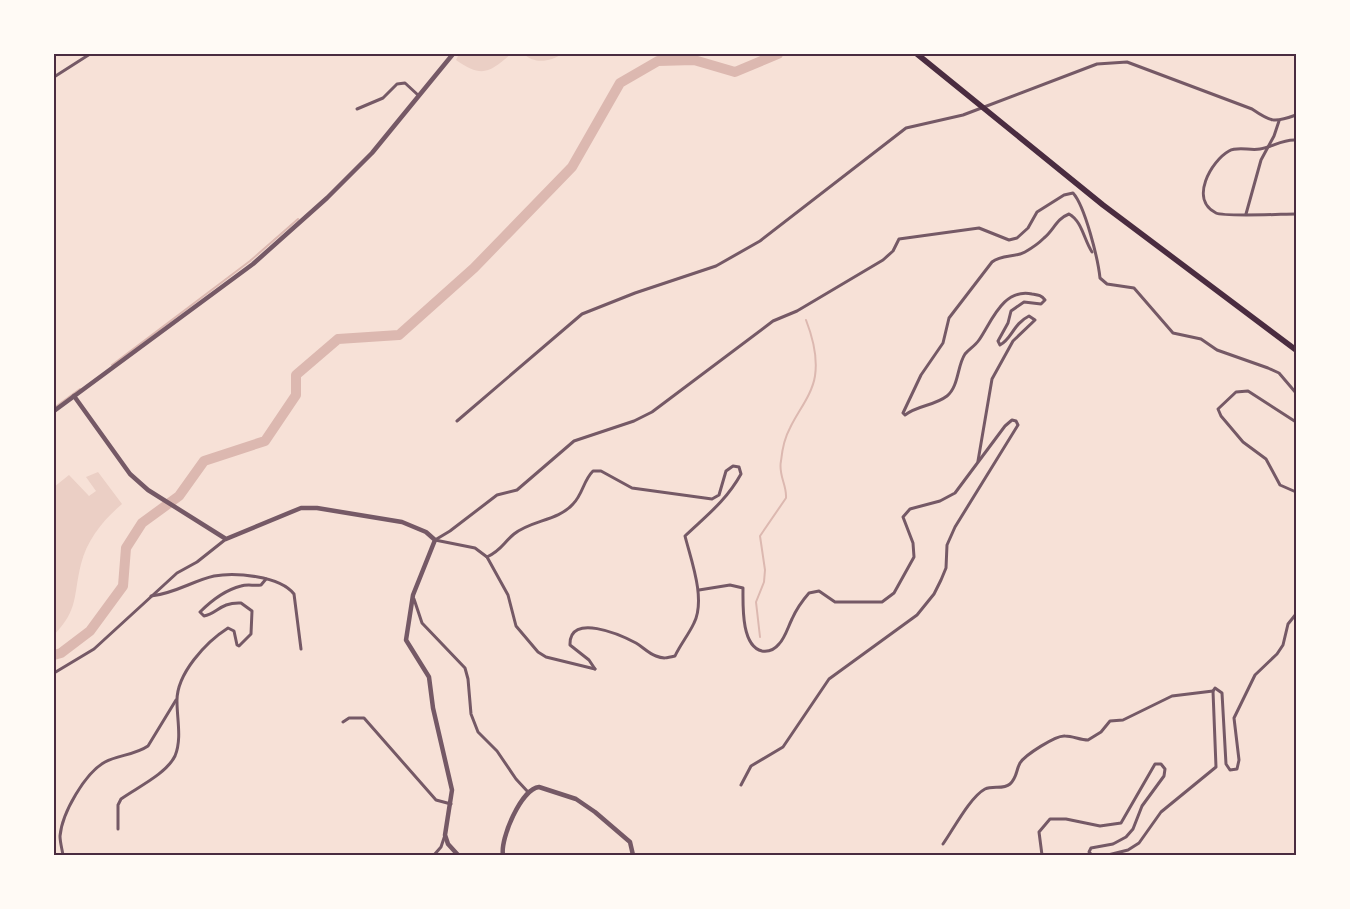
<svg xmlns="http://www.w3.org/2000/svg" width="1350" height="909" font-family="Karla,sans-serif">
  <style>
    .green { fill: #ebcfc5 }
    .lines { fill: none; stroke-linecap: round; stroke-linejoin: round }
    .stream { stroke: #dcb8b0; stroke-width: 2 }
    .river { stroke: #dcb8b0; stroke-width: 10 }
    .minor { stroke: #755966; stroke-width: 3 }
    .tertiary { stroke: #755966; stroke-width: 4.5 }
    .trunk { stroke: #4a2c40; stroke-width: 5.5 }
    .neatline { fill: none; stroke: #4a2c40; stroke-width: 2 }
  </style>
  <rect width="100%" height="100%" fill="#f7e1d7"/>
  <!-- green -->
  <g class="green">
    <path d="M459,54H511C489,73 482,78 456,60Z"/>
    <path d="M524,54H562C550,62 534,64 524,54Z"/>
    <path d="M98,472L122,504C103,520 87,540 81,564C73,596 79,609 54,635V487L69,475L89,496L96,491L86,477Z"/>
  </g>
  <g class="lines">
    <!-- stream -->
    <g class="stream">
      <path d="M112,365L250,261L298,219"/>
      <path d="M54,408L80,389"/>
      <path d="M760,637L756,602L764,582L765,570L760,536L786,498C787,485 778,475 781,461C782,451 785,437 790,428C798,411 812,395 815,376C818,356 813,338 806,320"/>
    </g>
    <!-- river -->
    <path class="river" d="M54,655L61,653L90,631L123,586L126,548L142,523L179,496L204,461L265,441L296,395V375L338,339L399,335L474,268L572,167L620,83L658,61L694,60L735,72L778,54"/>
    <!-- minor -->
    <g class="minor">
      <path d="M54,77L90,54"/>
      <path d="M357,109L383,98L397,84L405,83L418,95"/>
      <path d="M1296,140C1282,139 1273,147 1260,149C1250,151 1238,146 1229,151C1211,161 1189,200 1216,213C1224,217 1283,214 1296,214"/>
      <path d="M1246,214L1261,160L1274,136L1279,121"/>
      <path d="M457,421L582,314L635,293L716,266L760,241L906,128L963,115L1097,64L1127,62L1252,109C1271,122 1274,123 1296,115"/>
      <path d="M1296,422L1248,391L1236,392L1218,409L1221,416L1243,442L1266,459L1280,485L1296,492"/>
      <path d="M978,461L992,379L1013,341L1035,320L1029,316C1013,324 1012,339 1000,345L998,341L1008,323L1011,311L1024,302L1041,304L1045,300C1041,295 1038,295 1032,294C1003,288 992,321 979,340C975,346 969,349 965,354C957,366 959,386 947,396C934,406 918,405 905,415L903,413L921,375L943,343L949,318L992,262C1002,254 1014,258 1025,252C1032,248 1039,243 1044,238C1054,230 1056,219 1069,214C1082,221 1084,240 1092,252"/>
      <path d="M435,540L450,531L497,495L517,490L574,441L634,421L652,412L773,321L797,311L883,260L893,251L899,239L979,228L1009,240L1017,238L1028,228L1037,212L1064,195L1073,193C1085,206 1098,259 1100,278L1107,284L1134,288L1173,333L1201,339L1217,350L1268,368L1279,373L1296,393"/>
      <path d="M435,540L475,548L487,557L508,595L516,626L538,652L546,657L595,669"/>
      <path d="M487,557C502,550 503,543 514,534C531,520 558,521 573,504C583,494 583,481 593,471H601L632,488L712,499L719,495L726,471L733,466L739,467L741,474C726,501 706,516 685,536C691,560 706,599 694,623C689,634 680,645 675,656C667,658 663,659 656,656C648,653 643,647 636,643C621,635 569,612 570,645L589,660L595,669"/>
      <path d="M699,590L730,585L743,588C743,605 741,646 762,651C769,652 775,649 779,644C785,638 788,627 792,619C796,610 802,601 809,593L819,591L835,602H882L894,593L914,557L913,543L903,517L910,509L940,501L955,493L1005,426L1012,420L1016,421L1018,425L955,527L947,545L946,568L941,580L934,594L917,615L829,679L783,747L751,766L741,785"/>
      <path d="M151,596C174,594 192,581 214,576C235,572 280,576 294,594L301,649"/>
      <path d="M414,599L422,623L465,668L468,679L471,714L478,732L497,751L516,779L528,792"/>
      <path d="M54,673L94,649L177,573L197,562L226,539"/>
      <path d="M343,722L349,718H364L436,800L451,804"/>
      <path d="M118,829V805L121,799C138,787 166,774 175,756C182,739 177,719 177,702C176,674 206,642 228,628L234,631L237,645L239,646L251,634L252,611L241,603C220,602 217,614 204,616L200,612C211,601 225,590 241,586C247,584 254,586 261,585L266,579"/>
      <path d="M943,844C953,830 970,797 985,789C993,785 1003,790 1010,784C1017,778 1016,770 1020,763C1025,755 1056,735 1065,736C1073,736 1080,740 1088,740L1101,732L1110,721L1123,720L1172,696L1213,691"/>
      <path d="M63,855C62,849 60,842 60,836C62,813 85,773 105,762C118,755 135,755 148,746L176,700"/>
      <path d="M434,855L441,847L445,835"/>
      <path d="M1042,855L1039,832L1050,819H1066L1100,826L1121,823L1155,764H1161L1165,769L1164,776L1142,806L1133,829L1126,837L1113,844L1091,848L1089,852L1092,855"/>
      <path d="M1108,855L1128,850L1139,843L1161,812L1216,767L1213,691L1215,688L1222,693L1226,764L1230,770L1237,769L1239,760L1234,718L1255,675L1277,654L1283,645L1288,624L1296,614"/>
    </g>
    <!-- tertiary -->
    <g class="tertiary">
      <path d="M74,396L130,474L148,490L226,539L301,508H317L402,522L426,532L435,540L413,595L406,640L429,677L433,708L452,790L445,835L448,844L458,855"/>
      <path d="M54,411L253,264L327,198L372,153L453,54"/>
      <path d="M503,855C500,839 521,789 539,787L576,799L595,812L630,842L633,855"/>
    </g>
    <!-- trunk -->
    <path class="trunk" d="M917,54L1103,205L1296,350"/>
  </g>
  <!-- border -->
  <rect width="1350" height="909" fill="none" stroke="#fffaf5" stroke-width="110"/>
  <rect x="55" y="55" width="1240" height="799" class="neatline"/>
</svg>
